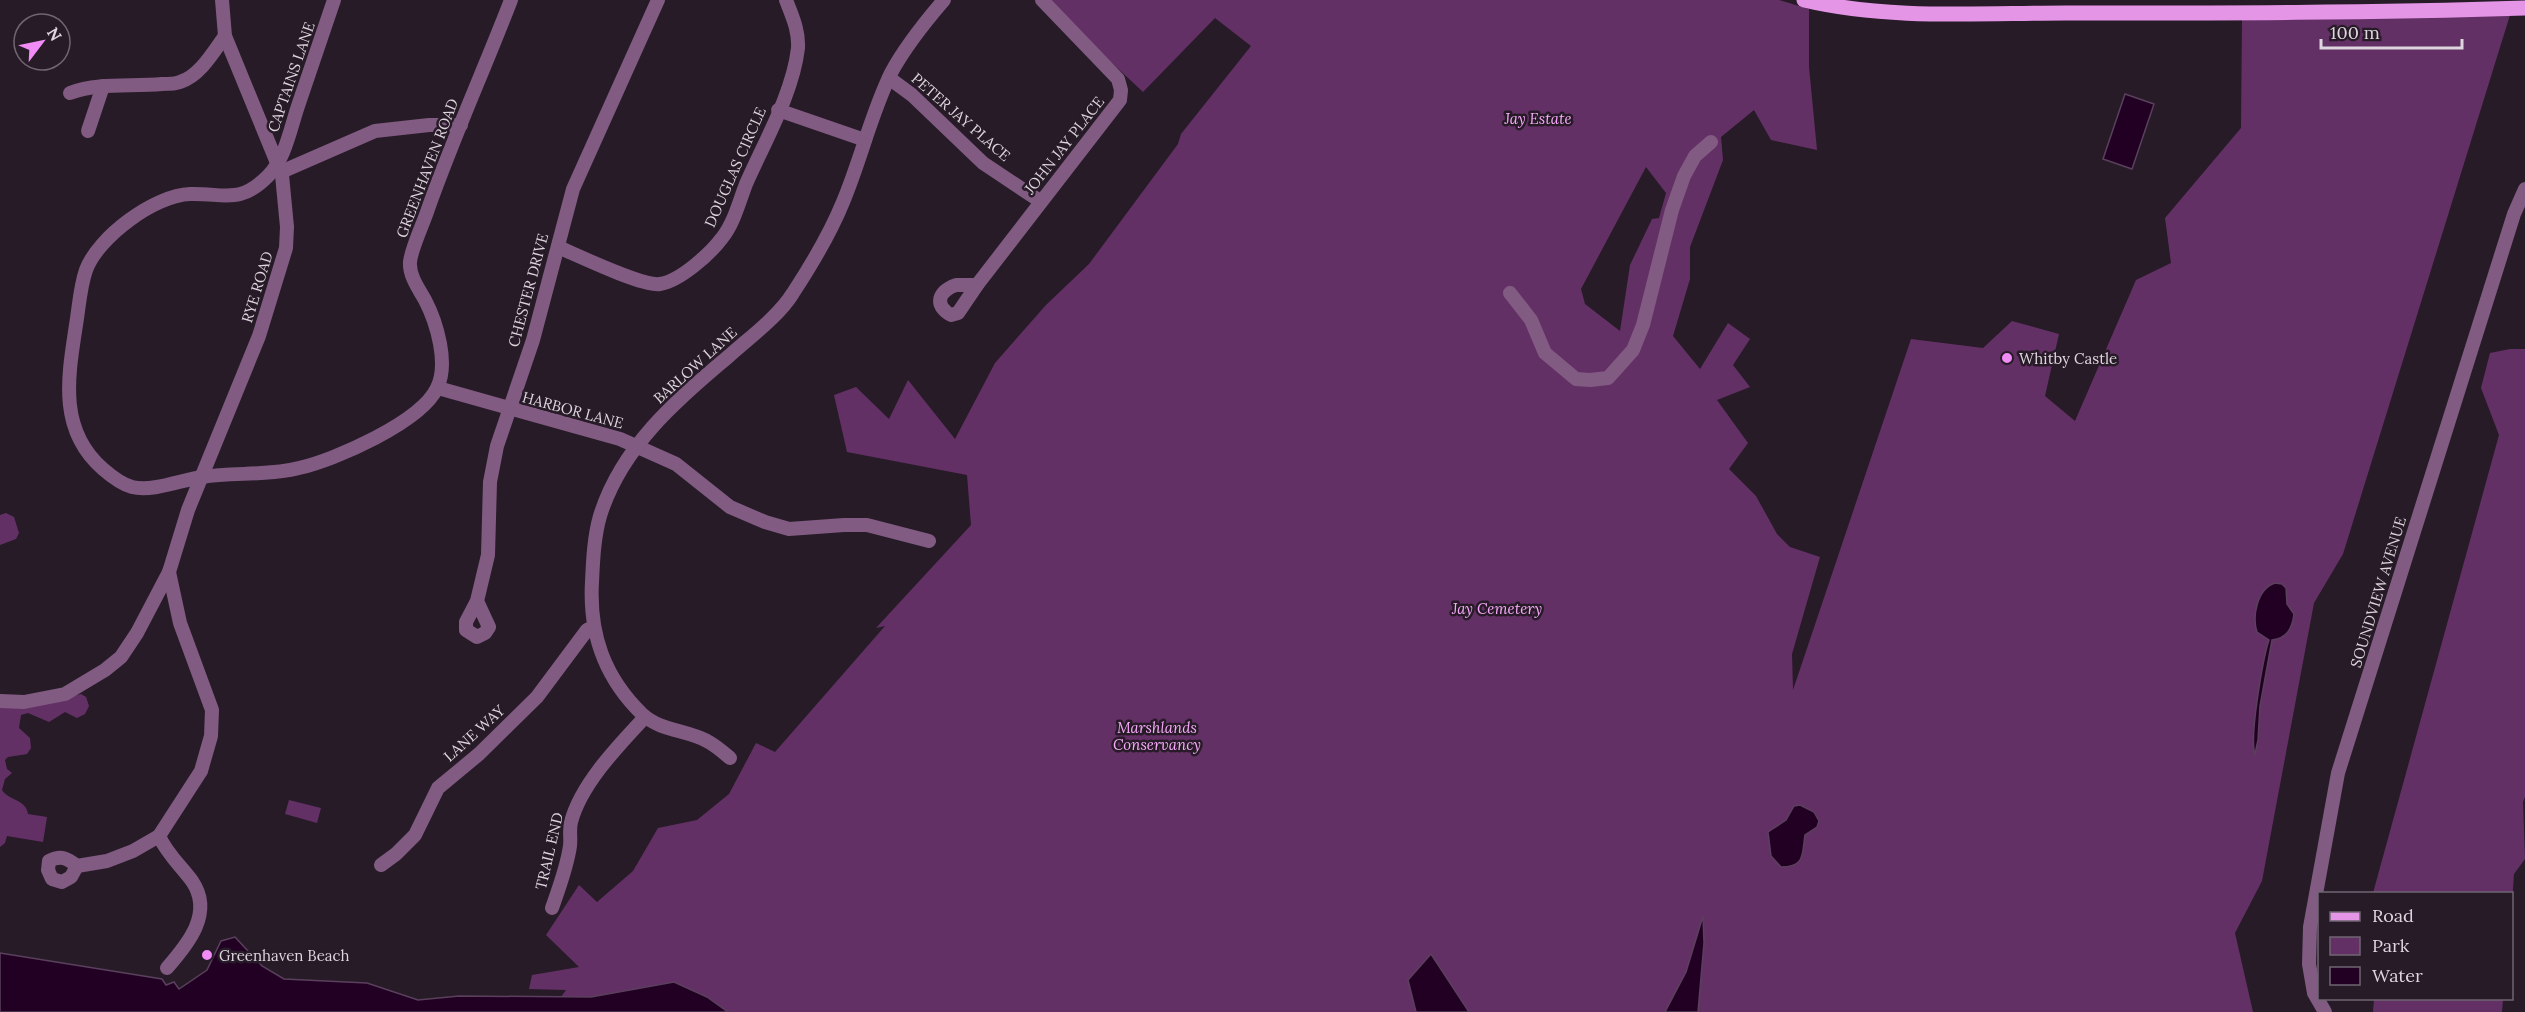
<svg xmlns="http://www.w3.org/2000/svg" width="2525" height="1012" font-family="Lora,serif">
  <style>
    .green { fill: #633065; fill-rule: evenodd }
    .water { fill: #220024; stroke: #5a405c; stroke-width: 1.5 }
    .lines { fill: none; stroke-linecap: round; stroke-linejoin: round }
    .minor { stroke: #815b82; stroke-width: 14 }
    .major { stroke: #e495e6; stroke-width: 15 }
    .poi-dot { fill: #f18bf5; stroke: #271b28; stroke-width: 2 }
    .labels { text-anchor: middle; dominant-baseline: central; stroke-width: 5; stroke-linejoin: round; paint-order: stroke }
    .street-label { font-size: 15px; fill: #ded5de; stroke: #271b28 }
    .park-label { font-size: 15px; font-style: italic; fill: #f8aafa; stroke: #271b28 }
    .poi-label { font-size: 15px; fill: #ded5de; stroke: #271b28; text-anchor: start }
  </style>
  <rect width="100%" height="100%" fill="#271b28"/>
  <!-- green -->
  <g class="green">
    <path d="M1045,0H1779L1809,9V67L1817,150L1771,140L1754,110L1721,137L1723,160L1690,247V279L1673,336L1700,369L1728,323L1750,339L1733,365L1750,387L1717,400L1748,443L1729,469L1756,496L1777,534L1790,547L1820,557L1792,654L1793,690L1911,339L1983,348L2012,321L2059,334L2045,396L2075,421L2136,280L2171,263L2165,218L2241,128L2242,19L2510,15L2343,554L2314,603L2262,881L2235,933L2253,1012H1698L1701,972L1689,1012H126L0,953L162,979L166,985L174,982L179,989L207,970L221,941L235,937L262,966L284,979L367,983L418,1000L459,996L561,997L566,990L529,989L532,975L579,967L546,935L579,885L597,902L633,871L658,828L697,820L729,794L756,743L775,752L885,626L876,628L971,525L967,475L847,452L834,395L856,387L889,419L908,380L955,439L995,363L1046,305L1089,264L1178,144L1181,134L1251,46L1215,18L1143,92ZM1646,167L1666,193L1659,218L1652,219L1630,265L1620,331L1585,304L1581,289Z"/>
    <path d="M2510,349H2525V797L2523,802L2525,859L2514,874L2512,904V894L2373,893L2499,435L2481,388L2490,353Z"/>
    <path d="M6,513L14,517L19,533L16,539L0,545V515Z"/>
    <path d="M81,694L86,697L89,706L85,714L77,718L65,712L49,722L28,713L21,715L19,728L30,738L31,748L27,754L8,757L5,760L7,769L12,773L5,779L2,790C9,801 26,799 28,814L47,817L43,842L7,836L5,843L0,847V708L6,705L53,701Z"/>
    <path d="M289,800L321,808L317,823L285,814Z"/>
    <path d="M2374,999V998L2503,999L2502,1012H2373Z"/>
  </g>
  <!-- water -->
  <g class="water">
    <path d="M2125,94L2154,104L2132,169L2103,159Z"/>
    <path d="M2275,583L2282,584L2286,588L2287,604L2294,614C2292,629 2287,638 2272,640L2260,706L2258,740L2255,754C2249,738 2263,658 2269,640L2257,632C2252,616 2257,589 2275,583Z"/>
    <path d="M1800,805L1814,812L1819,821L1817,827L1805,835C1802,853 1806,867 1781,867L1771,856L1768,832L1786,820L1794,806Z"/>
    <path d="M1703,916L1704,943L1698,1012H1665L1686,972Z"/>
    <path d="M235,937L262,966L284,979L367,983L418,1000L459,996L591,997L674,982L707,997L728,1012H0V953L162,979L166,985L174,982L179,989L207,970L221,941Z"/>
    <path d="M1431,954L1469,1012H1416L1408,980Z"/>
  </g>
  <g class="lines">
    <!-- minor -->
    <g class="minor">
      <path d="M334,0C322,35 310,71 298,106C290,130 285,159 268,176C239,205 225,193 190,194C155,195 98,237 86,270C80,287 79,307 76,325C68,377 58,430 103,469C111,476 121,484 132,487C153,492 181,480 202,477C233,472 268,476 299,468C335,460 421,422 437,388C449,364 437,323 425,300C419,289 409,276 410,262C411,249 424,222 428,209C453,138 484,70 511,0"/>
      <path d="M889,78L912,95L983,163L1040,201"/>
      <path d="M70,93C99,82 131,87 162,84C167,84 175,84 180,82C200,76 214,51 225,36"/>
      <path d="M778,110L865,140"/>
      <path d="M88,131L103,86"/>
      <path d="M281,172L375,131L429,125H461"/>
      <path d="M558,247C577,255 643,287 660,284C680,281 710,254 722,238C734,223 739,202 746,184C764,143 793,93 798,48C799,30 792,16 786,0"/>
      <path d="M956,285H977L958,313L951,315C933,305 939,291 956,285Z"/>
      <path d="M977,285L1120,100L1121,90L1118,79L1042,0"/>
      <path d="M1510,293L1531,320L1545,353L1576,379L1590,380L1608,378L1633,350L1643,325L1672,210L1684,176L1695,156L1711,142"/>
      <path d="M438,388L620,439L676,464L730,507L765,522L789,529L844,525H867L929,541"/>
      <path d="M477,601L489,627L485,633L477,637L466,630V622L477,601L488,555L490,482L497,446L533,340L573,189L658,0"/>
      <path d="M0,701L24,702L65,694L105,670L121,657L137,633L169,572"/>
      <path d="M730,758C723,752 715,745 707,741C687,730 660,731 642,714C604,677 589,634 592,582C593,560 594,537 600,516C621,448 676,400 729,356C749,338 779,316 793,293C812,264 830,234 843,202C861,159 871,114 891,73C905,47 925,22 944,0"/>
      <path d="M159,836C167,854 181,866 192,881C214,913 188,944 167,968"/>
      <path d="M381,865L396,854L415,835L438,788L479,754L537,697L587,630L593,627"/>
      <path d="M77,866L71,877L62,882L52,879L48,870L49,861C61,855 67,858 77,866L107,861L133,851L159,836L201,771L211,736L212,710L180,623L169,572L188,510L259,336L286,248L287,227L282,175L225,36L222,0"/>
      <path d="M552,908C559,888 567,867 570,846C571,838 569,830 571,822C581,784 618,746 645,717"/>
      <path d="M2325,1012L2314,993L2309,964L2310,927L2338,773L2514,214L2525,189"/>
    </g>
    <!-- major -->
    <path class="major" d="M1804,0C1889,20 1979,13 2066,13C2219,13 2372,13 2525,8"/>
  </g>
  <!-- markers -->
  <g class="poi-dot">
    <circle cx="2007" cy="358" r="6"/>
    <circle cx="207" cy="955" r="6"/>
  </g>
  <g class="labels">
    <!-- street labels -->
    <g class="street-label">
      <text transform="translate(291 77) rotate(-71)">CAPTAINS LANE</text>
      <text transform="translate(961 117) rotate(41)">PETER JAY PLACE</text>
      <text transform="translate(1064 145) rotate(-52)">JOHN JAY PLACE</text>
      <text transform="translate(735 167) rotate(-66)">DOUGLAS CIRCLE</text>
      <text transform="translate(427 168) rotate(-69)">GREENHAVEN ROAD</text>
      <text transform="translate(257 287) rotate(-73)">RYE ROAD</text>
      <text transform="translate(528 290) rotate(-75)">CHESTER DRIVE</text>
      <text transform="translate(695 365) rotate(-42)">BARLOW LANE</text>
      <text transform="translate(573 410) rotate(15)">HARBOR LANE</text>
      <text transform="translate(2378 592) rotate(-73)">SOUNDVIEW AVENUE</text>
      <text transform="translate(474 733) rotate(-42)">LANE WAY</text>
      <text transform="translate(549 851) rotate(-77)">TRAIL END</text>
    </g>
    <!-- park labels -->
    <g class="park-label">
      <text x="1538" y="118">Jay Estate</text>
      <text x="1497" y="608">Jay Cemetery</text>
      <text x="1157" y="727">Marshlands<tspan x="1157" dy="17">Conservancy</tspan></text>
    </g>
    <!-- poi labels -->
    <g class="poi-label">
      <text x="2019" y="358">Whitby Castle</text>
      <text x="219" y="955">Greenhaven Beach</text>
    </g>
  </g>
  <!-- legend -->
  <rect x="2318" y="892" width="195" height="108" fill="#271b28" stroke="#706571" stroke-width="1.5"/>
  <rect x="2330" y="912" width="30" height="9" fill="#e495e6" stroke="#706571" stroke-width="1.5"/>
  <text x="2372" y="922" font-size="18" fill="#ded5de">Road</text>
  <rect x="2330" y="937" width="30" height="18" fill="#633065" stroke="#706571" stroke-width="1.5"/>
  <text x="2372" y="952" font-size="18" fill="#ded5de">Park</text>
  <rect x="2330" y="967" width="30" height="18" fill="#220024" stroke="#706571" stroke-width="1.5"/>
  <text x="2372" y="982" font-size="18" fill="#ded5de">Water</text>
  <!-- north arrow -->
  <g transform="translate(42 42) rotate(58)"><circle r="28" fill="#271b28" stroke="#706571" stroke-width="1.5"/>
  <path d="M0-4.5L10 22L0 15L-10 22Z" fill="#f18bf5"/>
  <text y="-9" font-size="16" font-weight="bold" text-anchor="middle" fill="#ded5de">N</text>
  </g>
  <!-- scale -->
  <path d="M2321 39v9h141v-9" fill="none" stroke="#ded5de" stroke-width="3"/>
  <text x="2330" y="39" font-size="18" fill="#ded5de" stroke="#271b28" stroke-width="4.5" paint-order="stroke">100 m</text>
</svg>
